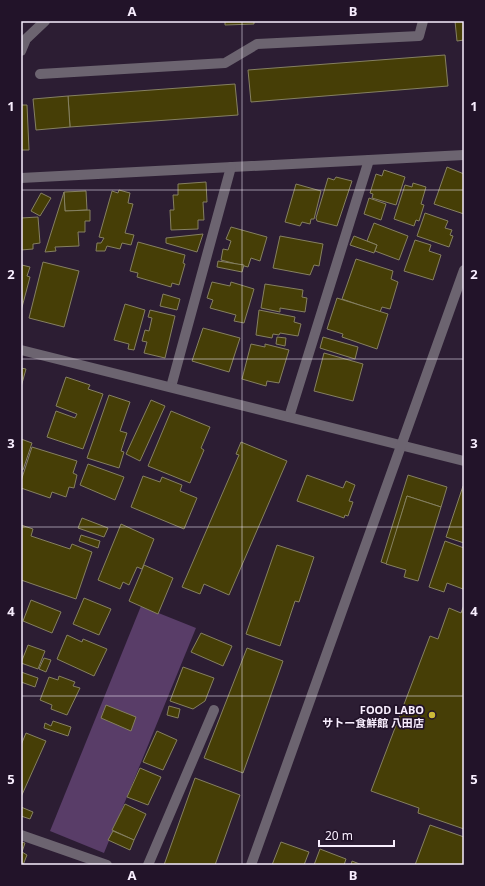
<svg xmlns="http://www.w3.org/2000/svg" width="485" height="886" font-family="'Noto Sans','Noto Sans JP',sans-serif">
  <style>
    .green { fill: #593d68 }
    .building { fill: #463e06; stroke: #858061 }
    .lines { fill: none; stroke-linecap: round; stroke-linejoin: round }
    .service { stroke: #6c6470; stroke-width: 10 }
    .minor { stroke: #6c6470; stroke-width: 10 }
    .tertiary { stroke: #6c6470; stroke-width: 10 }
    .grid { fill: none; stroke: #f8eefe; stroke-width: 1; stroke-opacity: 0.55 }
    .poi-dot { fill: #ccb938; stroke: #221329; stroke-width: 1.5 }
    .labels { text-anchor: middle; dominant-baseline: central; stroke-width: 3.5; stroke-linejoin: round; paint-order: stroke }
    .poi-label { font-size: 11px; font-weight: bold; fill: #f8eefe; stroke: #221329; text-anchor: end }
    .neatline { fill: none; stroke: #f8eefe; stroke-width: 1.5 }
    .grid-label { font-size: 13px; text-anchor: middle; font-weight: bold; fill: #f8eefe }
  </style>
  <rect width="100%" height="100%" fill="#2c1d33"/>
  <!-- green -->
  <path class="green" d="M141,606L196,628L104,853L50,831Z"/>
  <!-- building -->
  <g class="building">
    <path d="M225,21H254V24L225,25Z"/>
    <path d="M455,21H464V40L457,41Z"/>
    <path d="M445,55L448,86L251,102L248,70Z"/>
    <path d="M235,84L238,115L70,127L68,96Z"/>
    <path d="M68,96L70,127L36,130L33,99Z"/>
    <path d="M21,105H27L29,150H21Z"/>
    <path d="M447,167L464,174V214L434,204Z"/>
    <path d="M384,170L405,177L396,205L372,198L373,194L370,193L376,174L382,176Z"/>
    <path d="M336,177L352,181L337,226L317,221L316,218L328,178L334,180Z"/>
    <path d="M206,182L207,202H203L204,220H198V229L171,230L170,210H174L173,195H178V184Z"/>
    <path d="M413,183L426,187L421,204L424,205L419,221L416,220L414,226L394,219L405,185L412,187Z"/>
    <path d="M296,184L321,191L314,219H311L310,224L302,222L300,226L285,222Z"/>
    <path d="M119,190L130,193L128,203L133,204L125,233L134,235L131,245L122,243L120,249L107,246L105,251H96L97,243H101L104,238L99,237L112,191L118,193Z"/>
    <path d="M86,191L87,210L65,211L64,192Z"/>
    <path d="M64,192L65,211L90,210V221H85V232H78L79,246L55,247L56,251L45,252Z"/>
    <path d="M41,193L51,198L40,216L31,211Z"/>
    <path d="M369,198L386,204L381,220L364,214Z"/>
    <path d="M425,213L448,221L445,228L452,230L450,235L453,236L449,247L417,236Z"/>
    <path d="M38,217L40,243L33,244V249L21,250V218Z"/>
    <path d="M374,223L408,236L399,260L375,251L377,245L367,241Z"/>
    <path d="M231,227L267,237L260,261L251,258L248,267L221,260L223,249L228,250L231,241L226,239Z"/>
    <path d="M203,234L197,252L166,243V238Z"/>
    <path d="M280,236L323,244L319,266L314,265L310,275L273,268Z"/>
    <path d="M354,236L377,245L374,253L350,245Z"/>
    <path d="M415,240L431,245L429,251L441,255L433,280L404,271Z"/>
    <path d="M138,242L185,255L183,263L185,264L179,285L172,283L171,287L137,277L138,273L130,271Z"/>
    <path d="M356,259L393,271L391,279L398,282L390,309L382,307L380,312L342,299Z"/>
    <path d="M218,261L244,265L242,272L217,267Z"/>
    <path d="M43,262L79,271L64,327L29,318Z"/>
    <path d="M22,265L30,267L27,276L30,277L21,311Z"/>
    <path d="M212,282L230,286L231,282L254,289L244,323L234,321L236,315L210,308L213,300L207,298Z"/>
    <path d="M265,284L303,290L302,297L307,298L305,312L280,308V312L261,308Z"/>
    <path d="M163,294L180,299L177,310L160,306Z"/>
    <path d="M337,298L388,314L377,349L342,337L343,334L327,329Z"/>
    <path d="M125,304L145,310L134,350L128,349L129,344L114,340Z"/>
    <path d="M150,310L175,316L165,358L144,353L147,342L142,341L145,330L149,331L152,318L148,317Z"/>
    <path d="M259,310L295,317L294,322L301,324L298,336L280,333L279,335L273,334L272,338L256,335Z"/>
    <path d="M203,328L240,338L229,372L192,361Z"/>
    <path d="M277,337L286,338L285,346L276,344Z"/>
    <path d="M323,337L358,347L355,359L320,348Z"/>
    <path d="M251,344L265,347V344L289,350L279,383L267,381L266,386L242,379Z"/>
    <path d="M324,353L363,364L353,401L314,391Z"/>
    <path d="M21,368L26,369L21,387Z"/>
    <path d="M66,377L90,385L88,389L103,394L83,449L47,437L56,411L75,418L77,414L56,406Z"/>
    <path d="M109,395L130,402L120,431L127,433L121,451L124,452L119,468L87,458Z"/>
    <path d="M151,400L165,406L140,461L126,454Z"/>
    <path d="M171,411L210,427L201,448L204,450L190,483L148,466Z"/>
    <path d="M21,439L32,443L23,470L21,469Z"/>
    <path d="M241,442L287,461L229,595L204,584L200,594L182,587L239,455L236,454Z"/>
    <path d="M32,447L77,461L73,473L77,475L74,488L69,487L66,497L52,492L50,498L21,488V481Z"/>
    <path d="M88,464L124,477L115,500L80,485Z"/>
    <path d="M307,475L343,488L346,481L355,485L349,501L353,502L348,516L345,515L344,518L297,501Z"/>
    <path d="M408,475L447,487L441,507L407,496L387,564L381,562Z"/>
    <path d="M143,476L160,482L162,477L182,485L180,491L197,498L184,529L131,507Z"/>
    <path d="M463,486H464V543L446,537Z"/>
    <path d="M407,496L441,507L418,581L404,577L406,570L386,564Z"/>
    <path d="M82,518L108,528L104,537L78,528Z"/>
    <path d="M121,524L154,539L142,569L137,567L129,585L123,582L120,589L98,580Z"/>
    <path d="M21,525L33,529L31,536L70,549L72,544L92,552L76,599L21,580Z"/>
    <path d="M81,535L100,541L98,548L79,541Z"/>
    <path d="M445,541L464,548L463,589L447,583L444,592L429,587Z"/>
    <path d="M277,545L314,557L299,602L295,601L280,646L246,634Z"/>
    <path d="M144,565L173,578L158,614L129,601Z"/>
    <path d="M84,598L111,609L99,635L73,624Z"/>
    <path d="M31,600L61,612L52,633L23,621Z"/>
    <path d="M464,605V829L418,813L419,808L371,791L430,636L438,639L449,608L461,613Z"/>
    <path d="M201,633L232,646L223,666L191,652Z"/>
    <path d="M67,635L82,642L83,639L107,649L94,676L57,659Z"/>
    <path d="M28,645L45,651L38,669L21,663Z"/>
    <path d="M247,648L283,661L243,773L204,758Z"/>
    <path d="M44,658L51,660L46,672L39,669Z"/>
    <path d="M183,667L214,678L205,701L193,709L170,701Z"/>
    <path d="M21,672L38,678L35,687L21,682Z"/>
    <path d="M59,676L75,682L73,686L80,688L67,715L51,709L52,705L40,700L49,677L58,680Z"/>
    <path d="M106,705L136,717L131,731L101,718Z"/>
    <path d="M169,706L180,709L178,718L167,715Z"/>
    <path d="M53,721L71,727L68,736L44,728L45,723L51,726Z"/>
    <path d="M157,731L177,740L163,770L143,762Z"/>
    <path d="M26,733L46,741L21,797V745Z"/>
    <path d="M140,768L161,777L148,805L127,797Z"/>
    <path d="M195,778L240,795L215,865H164Z"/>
    <path d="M125,804L146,814L134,840L112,830Z"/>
    <path d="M21,807L33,812L30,819L21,816Z"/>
    <path d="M430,825L464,837V865H415Z"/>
    <path d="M113,831L134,840L130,850L108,840Z"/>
    <path d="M21,842L25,843L22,852L27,855L23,865H21Z"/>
    <path d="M281,842L309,852L304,865H272Z"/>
    <path d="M320,849L346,859L344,865H314Z"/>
    <path d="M352,861L362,865H351Z"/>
  </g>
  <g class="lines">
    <!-- service -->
    <path class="service" d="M40,74L225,63L257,44L419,36L423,21"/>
    <!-- minor -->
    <g class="minor">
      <path d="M21,51L26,39L45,21"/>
      <path d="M21,178L464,155"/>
      <path d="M171,387L231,167"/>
      <path d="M289,417L369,160"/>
      <path d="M21,835L107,865"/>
      <path d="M148,865L214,710"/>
    </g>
    <!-- tertiary -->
    <g class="tertiary">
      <path d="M21,350L464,461"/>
      <path d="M251,865L464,270"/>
    </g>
  </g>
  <!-- grid -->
  <path class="grid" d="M242,21V865M21,190H464M21,359H464M21,527H464M21,696H464"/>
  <!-- markers -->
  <circle class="poi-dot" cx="432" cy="715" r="4"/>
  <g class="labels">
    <!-- poi labels -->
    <g class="poi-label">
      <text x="424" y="709">FOOD LABO<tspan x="424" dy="13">サトー食鮮館 八田店</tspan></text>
    </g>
  </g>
  <!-- border -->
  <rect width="485" height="886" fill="none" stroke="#221329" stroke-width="44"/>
  <!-- scale -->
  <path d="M319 840v6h75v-6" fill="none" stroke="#f8eefe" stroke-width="2"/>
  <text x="325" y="840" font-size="12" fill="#f8eefe" stroke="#221329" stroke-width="3" paint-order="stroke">20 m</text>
  <rect x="22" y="22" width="441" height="842" class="neatline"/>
  <g class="grid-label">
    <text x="132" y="16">A</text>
    <text x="353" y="16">B</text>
    <text x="11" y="111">1</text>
    <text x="474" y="111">1</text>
    <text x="11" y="279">2</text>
    <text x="474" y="279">2</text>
    <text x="11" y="448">3</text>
    <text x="474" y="448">3</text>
    <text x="11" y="616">4</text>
    <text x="474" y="616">4</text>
    <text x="11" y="784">5</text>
    <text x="474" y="784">5</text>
    <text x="132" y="880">A</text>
    <text x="353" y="880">B</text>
  </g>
</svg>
